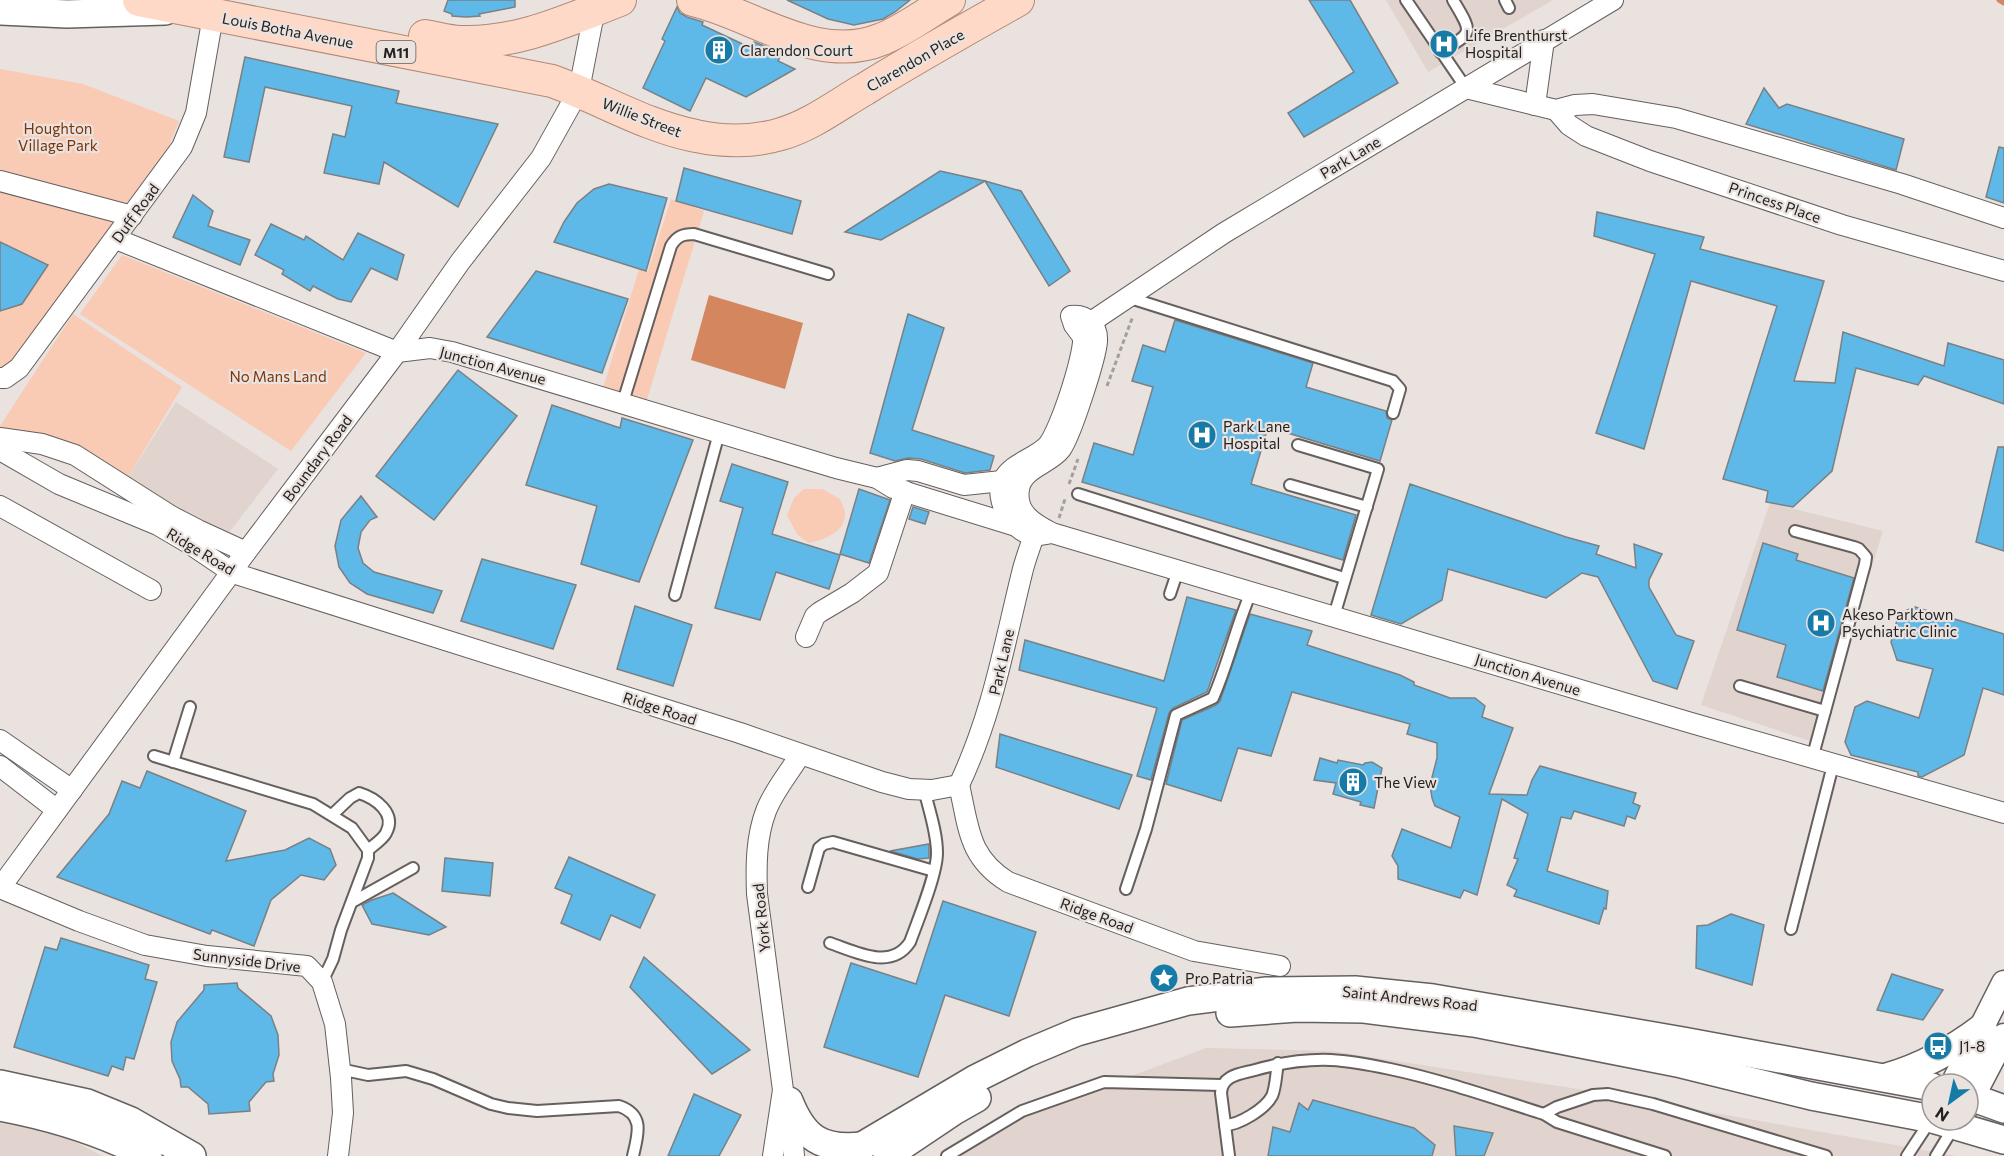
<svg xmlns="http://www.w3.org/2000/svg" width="2004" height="1156" font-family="Commissioner,sans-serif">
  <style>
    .built { fill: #e1d3cd }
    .green { fill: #f9cab4 }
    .water { fill: #d4865f }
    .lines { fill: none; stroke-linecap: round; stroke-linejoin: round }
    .stream { stroke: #d4865f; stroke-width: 5 }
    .building { fill: #5eb9e8; stroke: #7a8083; stroke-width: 1.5 }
    .service-casing { stroke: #65605e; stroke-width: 14 }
    .minor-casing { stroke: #65605e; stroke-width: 22 }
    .tertiary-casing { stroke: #65605e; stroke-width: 27 }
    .secondary-casing { stroke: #65605e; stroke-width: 30 }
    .primary-casing { stroke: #b18875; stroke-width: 34 }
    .path { stroke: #a49f9c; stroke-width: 3; stroke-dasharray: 4.5 3; stroke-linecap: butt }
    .service { stroke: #fff; stroke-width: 10 }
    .minor { stroke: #fff; stroke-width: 20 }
    .tertiary { stroke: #fff; stroke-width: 24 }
    .secondary { stroke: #fff; stroke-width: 27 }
    .primary { stroke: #fed9c7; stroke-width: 32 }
    .labels { text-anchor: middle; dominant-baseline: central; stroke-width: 4.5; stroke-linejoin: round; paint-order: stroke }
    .shield { fill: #e9e2df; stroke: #605c5a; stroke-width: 1.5 }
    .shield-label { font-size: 14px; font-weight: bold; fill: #252221 }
    .street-label { font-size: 15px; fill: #252221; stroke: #e9e2df }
    .poi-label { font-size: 15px; fill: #252221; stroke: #e9e2df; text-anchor: start }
    .park-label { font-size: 15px; fill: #7c3507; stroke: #e9e2df }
  </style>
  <rect width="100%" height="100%" fill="#e9e2df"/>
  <!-- built -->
  <g class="built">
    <path d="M1386,0H1553L1428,72Z"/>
    <path d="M176,402L278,469L224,539L128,477Z"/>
    <path d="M1770,503L1883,531L1816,743L1701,705Z"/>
    <path d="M1206,1048L1331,1051L1585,1090L1957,1156H951L1014,1120Z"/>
    <path d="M0,1121L62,1135L102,1156H0Z"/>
  </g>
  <!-- green -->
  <g class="green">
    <path d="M0,69L83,84L179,121L160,168L124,205L0,175Z"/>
    <path d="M0,189L120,221L9,366L0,368Z"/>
    <path d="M671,199L704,211L645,406L602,392L639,269L648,271Z"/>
    <path d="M122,255L366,353L291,451L80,314Z"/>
    <path d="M73,314L182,387L128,477L0,430V426Z"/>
    <path d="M804,489H822L840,499C842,504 845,510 845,514C845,533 823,540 808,543L797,534L787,515L794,498Z"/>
  </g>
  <!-- water -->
  <path class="water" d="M709,295L803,323L785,389L691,360Z"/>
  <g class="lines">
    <!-- stream -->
    <path class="stream" d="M1999,0L2004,3"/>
  </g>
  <!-- building -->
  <g class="building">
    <path d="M448,0H515V7L479,14L480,16L466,17L452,16V14L444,11Z"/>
    <path d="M787,0H910L895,12L883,19L854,25L828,19Z"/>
    <path d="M1309,0H1350L1398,83L1304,137L1288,113L1354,72Z"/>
    <path d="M677,7L680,13L687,17L703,22L702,25L751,48L754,42L782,53L778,61L795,69L746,97L706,78L690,111L643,88L665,41L662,39Z"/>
    <path d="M245,57L399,91L396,103L498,124L458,207L384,162L379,184L324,173L333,134L345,137L352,106L265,87L249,162L224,157Z"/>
    <path d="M1764,88L1779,108L1787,104L1904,139L1896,170L1746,124Z"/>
    <path d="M1999,147L2004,148V203L1986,197Z"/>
    <path d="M684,168L801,201L792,234L676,201Z"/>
    <path d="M940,171L985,181L881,240L845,232Z"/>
    <path d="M985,181L1021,191L1070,271L1049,286Z"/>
    <path d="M609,184L667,198L646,271L554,242L564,222L577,203L594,189Z"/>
    <path d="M193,195L213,211L208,226L250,240L240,265L173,237Z"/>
    <path d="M1597,212L1704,237L1700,249L1824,281L1794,381L1835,383L1843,332L1944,366L1948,343L2004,360V404L1924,376L1918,385L1856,368L1832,471L1793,507L1766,502L1768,491L1723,479L1777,306L1691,281L1644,449L1596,433L1655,254L1594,236Z"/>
    <path d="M271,224L304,240L306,236L343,260L358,233L404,255L397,280L371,268L351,302L338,299L313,286L310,291L282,274L284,270L255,255Z"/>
    <path d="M0,242L48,265L22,304L0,311Z"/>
    <path d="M536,271L628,299L602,373L487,337Z"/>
    <path d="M908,314L944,328L912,430L994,456L990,470L965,473L921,459L908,458L895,461L870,453Z"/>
    <path d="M1175,320L1313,363L1306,387L1386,411L1387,418L1392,420L1380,461L1268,427L1251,484L1356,515L1343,560L1082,482L1094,443L1133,455L1153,387L1132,381L1143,345L1165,352Z"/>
    <path d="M458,370L517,416L434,520L376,476Z"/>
    <path d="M552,405L620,428L622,418L693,440L639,582L581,564L597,506L526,485Z"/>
    <path d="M1998,447H2004V551L1976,542Z"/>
    <path d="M732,464L788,482L772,534L840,555L829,589L776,572L760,620L715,608L743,508L720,501Z"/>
    <path d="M1410,484L1566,537L1599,546L1596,554L1636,568L1634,544L1662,554L1649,580V587L1676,635L1694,641L1677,689L1653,681L1598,577L1582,573L1546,598L1448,569L1442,600L1401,624L1371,615Z"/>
    <path d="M859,489L890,500L869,563L840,554Z"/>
    <path d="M361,496L377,517L370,520L361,532L358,548L363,563L374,572L442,591L433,613L367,594L350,583L339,567L335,546L341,520Z"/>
    <path d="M913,507L929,512L925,524L909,519Z"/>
    <path d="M1763,543L1798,554L1796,560L1854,578L1823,691L1777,677L1786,645L1737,630Z"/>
    <path d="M482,559L576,585L553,649L461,621Z"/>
    <path d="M1187,597L1236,610L1207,692L1173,708L1169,713L1151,780L1137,776L1157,708L1019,670L1025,640L1164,681Z"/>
    <path d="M635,606L692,625L673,686L617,669Z"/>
    <path d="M1915,607L2004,634V695L1983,688L1964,755L1922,777L1918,776V772L1851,755L1845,742L1855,707L1867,701L1919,718L1933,669L1897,660L1891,642L1899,613Z"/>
    <path d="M1250,614L1312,631L1307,645L1400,675L1414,682V685L1450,698H1475L1485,706L1482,717L1513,728L1489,794L1527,795L1532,780L1540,766L1636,793L1633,803L1640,806L1635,819L1627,816L1624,826L1574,811L1571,819L1561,817L1547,871L1608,891L1606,909L1604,908L1599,924L1514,896L1517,890L1507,885L1518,859L1514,858L1528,814L1502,799L1477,895L1464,890L1460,898L1398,879V866L1392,856L1402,829L1451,848L1460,817L1435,806L1432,798L1430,785L1437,758V743L1407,734L1410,724L1292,692L1271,756L1238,748L1221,801L1166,784L1182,720L1216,705L1220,701Z"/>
    <path d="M1000,734L1132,775L1119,809L996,767Z"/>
    <path d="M1320,758L1337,763L1338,760L1363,765L1365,763L1372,762L1382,768L1374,808L1360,805L1361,802L1333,794L1336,783L1314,780Z"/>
    <path d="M147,771L246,811L226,861L285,850L309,838L330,849L336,865L324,880L301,875L271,900L254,946L212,930L210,934L57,877L109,814L122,781L140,788Z"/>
    <path d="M929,844V858L918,859L890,851Z"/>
    <path d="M569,857L655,895L640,928L611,915L600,940L561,923L572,895L555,888Z"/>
    <path d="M445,858L493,863L490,896L442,891Z"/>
    <path d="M393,893L446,927L429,935L372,924L362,905L372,900Z"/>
    <path d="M943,901L1036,932L1009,1016L945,995L918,1077L824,1047L851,963L916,984Z"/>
    <path d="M1731,914L1764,925L1752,985L1696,968L1697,926L1708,925Z"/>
    <path d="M61,938L149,965L145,979L157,982L134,1059L126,1057L123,1070L112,1066L108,1076L14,1047L45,947L57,950Z"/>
    <path d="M644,957L750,1050L712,1074L630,987Z"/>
    <path d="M1892,974L1943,990L1923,1020L1877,1010Z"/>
    <path d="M237,983L238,988L271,1016L278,1035L279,1055L273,1074L274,1081L266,1082L249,1102L250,1111L209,1114L208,1104L188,1087H181L180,1079L172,1061L171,1042L177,1022L204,990V985Z"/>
    <path d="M694,1094L741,1115L719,1156H668Z"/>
    <path d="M1313,1100L1414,1128L1435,1145L1432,1156H1268L1273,1127L1290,1132L1299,1103L1308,1110Z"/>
    <path d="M1454,1126L1493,1133L1484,1156H1456Z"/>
  </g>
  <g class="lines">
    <!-- service casing -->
    <g class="service-casing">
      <g id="service">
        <path d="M1406,0L1466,88"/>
        <path d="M1505,0L1509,8"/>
        <path d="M1440,52C1474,32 1473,34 1453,0"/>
        <path d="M1127,297L1393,381L1400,389L1393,413"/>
        <path d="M623,402L671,246C677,236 683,234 694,234L828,274"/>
        <path d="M1298,445L1378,469L1334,616"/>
        <path d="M1290,485L1367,507"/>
        <path d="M1078,494L1344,578"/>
        <path d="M1795,531L1854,547L1859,549L1866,557L1865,564L1812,759"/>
        <path d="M1170,594L1178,570"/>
        <path d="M675,595L719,433"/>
        <path d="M1740,686L1825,711"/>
        <path d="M154,756L313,804L352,828L368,850V858L341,930L333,959L322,982"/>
        <path d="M173,762L190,707"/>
        <path d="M332,815L350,798L359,793C375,798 397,813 386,833C383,839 374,845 368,850"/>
        <path d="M808,887L819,848L824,844L833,842L934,871"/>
        <path d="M1126,889L1146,829L1176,715L1213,698C1228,664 1236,627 1251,592"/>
        <path d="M354,901L413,868"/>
        <path d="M1791,929L1833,765"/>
        <path d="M830,943C856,952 891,971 910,942C918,920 937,874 937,853C937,832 929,810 924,789"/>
        <path d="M340,1069L368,1075L406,1071L433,1079L491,1104L508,1108L537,1111L619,1106C645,1115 638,1134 633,1156"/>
        <path d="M1544,1114L1557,1107L1593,1095L1608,1094L1653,1104L1826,1156"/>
        <path d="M1225,1125C1239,1125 1265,1109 1272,1096C1276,1087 1276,1073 1278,1063"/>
        <path d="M947,1156L1022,1111L1104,1082L1221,1085"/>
        <path d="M1229,1156L1221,1093C1222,1075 1240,1074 1255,1070C1280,1063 1305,1059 1331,1060C1351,1061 1371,1065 1390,1069C1442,1080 1493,1098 1544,1114L1557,1122L1665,1156"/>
        <path d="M1907,1156L1930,1121"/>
        <path d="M1936,1156L1955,1125"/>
      </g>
    </g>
    <!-- minor casing -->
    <g class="minor-casing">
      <g id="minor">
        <path d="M1466,88L1556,110L1575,105L1593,104L1676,118L1902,184L2004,218"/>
        <path d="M1535,105L1544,40"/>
        <path d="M1556,110L1569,125L1586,136L1650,161L1842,225L2004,271"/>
        <path d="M0,181L132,216"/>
        <path d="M116,239L397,352L430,348L452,352L836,468L877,478L893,488L1016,526"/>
        <path d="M1091,322L1224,233L1613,0"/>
        <path d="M0,378H5L19,368L182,147L196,113L213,16"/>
        <path d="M0,438L42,444L75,455L171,516L198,530L246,552"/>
        <path d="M0,450L59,484L158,525L187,542L233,573L740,733L882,782L909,789L932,790L959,785"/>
        <path d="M877,478L907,470L918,471L964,485L1002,481L1015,485"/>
        <path d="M0,506L151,590"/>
        <path d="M1052,533C1046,534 1039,536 1033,535C1013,532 993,499 1003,480C1012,463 1034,459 1047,446C1059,434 1085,354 1083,337L1074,325L1071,316C1086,314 1098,325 1097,341C1096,358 1071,435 1061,449C1050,464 1022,468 1019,489C1015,513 1034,524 1052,533L1688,722L2004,813"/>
        <path d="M806,637L815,616L820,612L852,593L878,573L905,491"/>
        <path d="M0,740L72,790"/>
        <path d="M0,766L57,810"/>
        <path d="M959,785C969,828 968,857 1008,882L1194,951L1280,966"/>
        <path d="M959,785C993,713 1004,645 1023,569C1027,554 1033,540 1037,525"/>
        <path d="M0,888L246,552L397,352L460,262L541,158L579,90L596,3"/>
        <path d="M0,888L79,921L145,945L207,956L307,966L322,982L335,1024L341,1078L343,1113L338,1156"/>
        <path d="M790,1112L794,1156"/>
        <path d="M773,1156L783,1090L757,894C756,866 756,837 766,811C773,792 789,773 800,755"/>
      </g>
    </g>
    <!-- tertiary casing -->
    <g class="tertiary-casing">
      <g id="tertiary">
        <path d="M1953,1084L2004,983"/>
        <path d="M1968,1105L2004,1036"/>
      </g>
    </g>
    <!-- secondary casing -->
    <g class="secondary-casing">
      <g id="secondary">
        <path d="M0,11L67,14L165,11"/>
        <path d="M1230,1013L1297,1008L1364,1009L1474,1023L1677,1063L1811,1096L1932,1119"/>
        <path d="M1887,1077C1922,1067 1953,1050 1983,1027"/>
        <path d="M0,1084L87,1103L131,1121L192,1156"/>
        <path d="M1968,1096L2004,1109"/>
        <path d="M789,1101C804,1139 822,1150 862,1146"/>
        <path d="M0,1107C53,1117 100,1131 148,1156"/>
        <path d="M1936,1120L2004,1140"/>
        <path d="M845,1156L975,1079L1027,1053L1077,1032L1188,1001L1267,991L1355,990L1433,998L1683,1041L1932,1087"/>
        <path d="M887,1156L954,1111L977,1098"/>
      </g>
    </g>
    <!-- primary casing -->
    <g class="primary-casing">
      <g id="primary">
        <path d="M139,0L552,81C600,98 645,126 696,136C723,142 754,142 781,134C812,125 837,105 865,89C915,58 967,29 1018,0"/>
        <path d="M693,0C753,14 818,66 882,39C905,30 927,13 949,0"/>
        <path d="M425,36C437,38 449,42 461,42C518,44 568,20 620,0"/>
      </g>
    </g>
    <!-- path -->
    <g class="path">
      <path d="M1107,386L1133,316"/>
      <path d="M1069,484L1078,459"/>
      <path d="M1059,518L1065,499"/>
    </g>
    <!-- service -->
    <use href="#service" class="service"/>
    <!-- minor -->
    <use href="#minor" class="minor"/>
    <!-- tertiary -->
    <use href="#tertiary" class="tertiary"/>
    <!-- secondary -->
    <use href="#secondary" class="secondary"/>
    <!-- primary -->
    <use href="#primary" class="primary"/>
  </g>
  <!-- icons -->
  <defs>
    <g id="hospital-disc" transform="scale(1.5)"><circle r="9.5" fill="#177ba7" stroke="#e9e2df"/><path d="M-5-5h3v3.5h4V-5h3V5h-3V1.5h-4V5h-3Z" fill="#fff"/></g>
    <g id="building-disc" transform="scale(1.5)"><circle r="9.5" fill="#177ba7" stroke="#e9e2df"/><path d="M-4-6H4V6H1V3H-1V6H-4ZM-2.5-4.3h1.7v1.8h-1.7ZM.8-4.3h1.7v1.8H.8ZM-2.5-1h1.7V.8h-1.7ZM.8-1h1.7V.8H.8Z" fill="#fff"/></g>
    <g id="sight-disc" transform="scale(1.5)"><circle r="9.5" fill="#177ba7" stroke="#e9e2df"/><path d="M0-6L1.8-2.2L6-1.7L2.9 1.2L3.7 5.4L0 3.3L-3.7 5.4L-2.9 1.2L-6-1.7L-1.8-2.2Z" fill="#fff"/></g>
    <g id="bus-disc" transform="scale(1.5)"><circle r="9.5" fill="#177ba7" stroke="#e9e2df"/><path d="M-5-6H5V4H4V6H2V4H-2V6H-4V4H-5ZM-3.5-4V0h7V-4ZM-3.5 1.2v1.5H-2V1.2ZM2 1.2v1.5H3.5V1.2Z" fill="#fff"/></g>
  </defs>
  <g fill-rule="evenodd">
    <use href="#hospital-disc" x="1444" y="44"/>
    <use href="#building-disc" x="719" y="50"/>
    <use href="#hospital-disc" x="1202" y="435"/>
    <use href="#hospital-disc" x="1821" y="623"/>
    <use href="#building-disc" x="1353" y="782"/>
    <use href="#sight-disc" x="1164" y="978"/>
    <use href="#bus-disc" x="1938" y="1046"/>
  </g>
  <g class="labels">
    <!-- shield labels -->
    <rect class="shield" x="376.5" y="41" width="39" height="22" rx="4.5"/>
    <g class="shield-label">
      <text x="396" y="52">M11</text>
    </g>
    <!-- street labels -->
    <g class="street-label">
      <text transform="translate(288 30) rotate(11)">Louis Botha Avenue</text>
      <text transform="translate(915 60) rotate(-30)">Clarendon Place</text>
      <text transform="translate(642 117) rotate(21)">Willie Street</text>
      <text transform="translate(1350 157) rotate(-31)">Park Lane</text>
      <text transform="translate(1775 202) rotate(19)">Princess Place</text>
      <text transform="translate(135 213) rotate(-54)">Duff Road</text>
      <text transform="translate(493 365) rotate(15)">Junction Avenue</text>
      <text transform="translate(317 458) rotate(-53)">Boundary Road</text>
      <text transform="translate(201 551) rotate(31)">Ridge Road</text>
      <text transform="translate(1001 662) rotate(-77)">Park Lane</text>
      <text transform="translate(1528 674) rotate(17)">Junction Avenue</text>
      <text transform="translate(660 708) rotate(18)">Ridge Road</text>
      <text transform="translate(1097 915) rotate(20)">Ridge Road</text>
      <text transform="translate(761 918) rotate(-96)">York Road</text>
      <text transform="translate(247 960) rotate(7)">Sunnyside Drive</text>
      <text transform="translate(1410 998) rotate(6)">Saint Andrews Road</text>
    </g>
    <!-- poi labels -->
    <g class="poi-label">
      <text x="1465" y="35">Life Brenthurst<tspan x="1465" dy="17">Hospital</tspan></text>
      <text x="740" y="50">Clarendon Court</text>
      <text x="1223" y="426">Park Lane<tspan x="1223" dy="17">Hospital</tspan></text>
      <text x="1842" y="614">Akeso Parktown<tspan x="1842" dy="17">Psychiatric Clinic</tspan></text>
      <text x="1374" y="782">The View</text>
      <text x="1185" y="978">Pro Patria</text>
      <text x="1959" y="1046">J1-8</text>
    </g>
    <!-- park labels -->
    <g class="park-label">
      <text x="58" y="128">Houghton<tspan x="58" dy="17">Village Park</tspan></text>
      <text x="278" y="376">No Mans Land</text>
    </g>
  </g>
  <!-- north arrow -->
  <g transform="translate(1950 1102) rotate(213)"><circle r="28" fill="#e9e2df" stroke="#9b9593" stroke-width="1.5"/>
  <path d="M0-4.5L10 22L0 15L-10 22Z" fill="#177ba7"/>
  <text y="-9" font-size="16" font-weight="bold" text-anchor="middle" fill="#252221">N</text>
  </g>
</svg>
